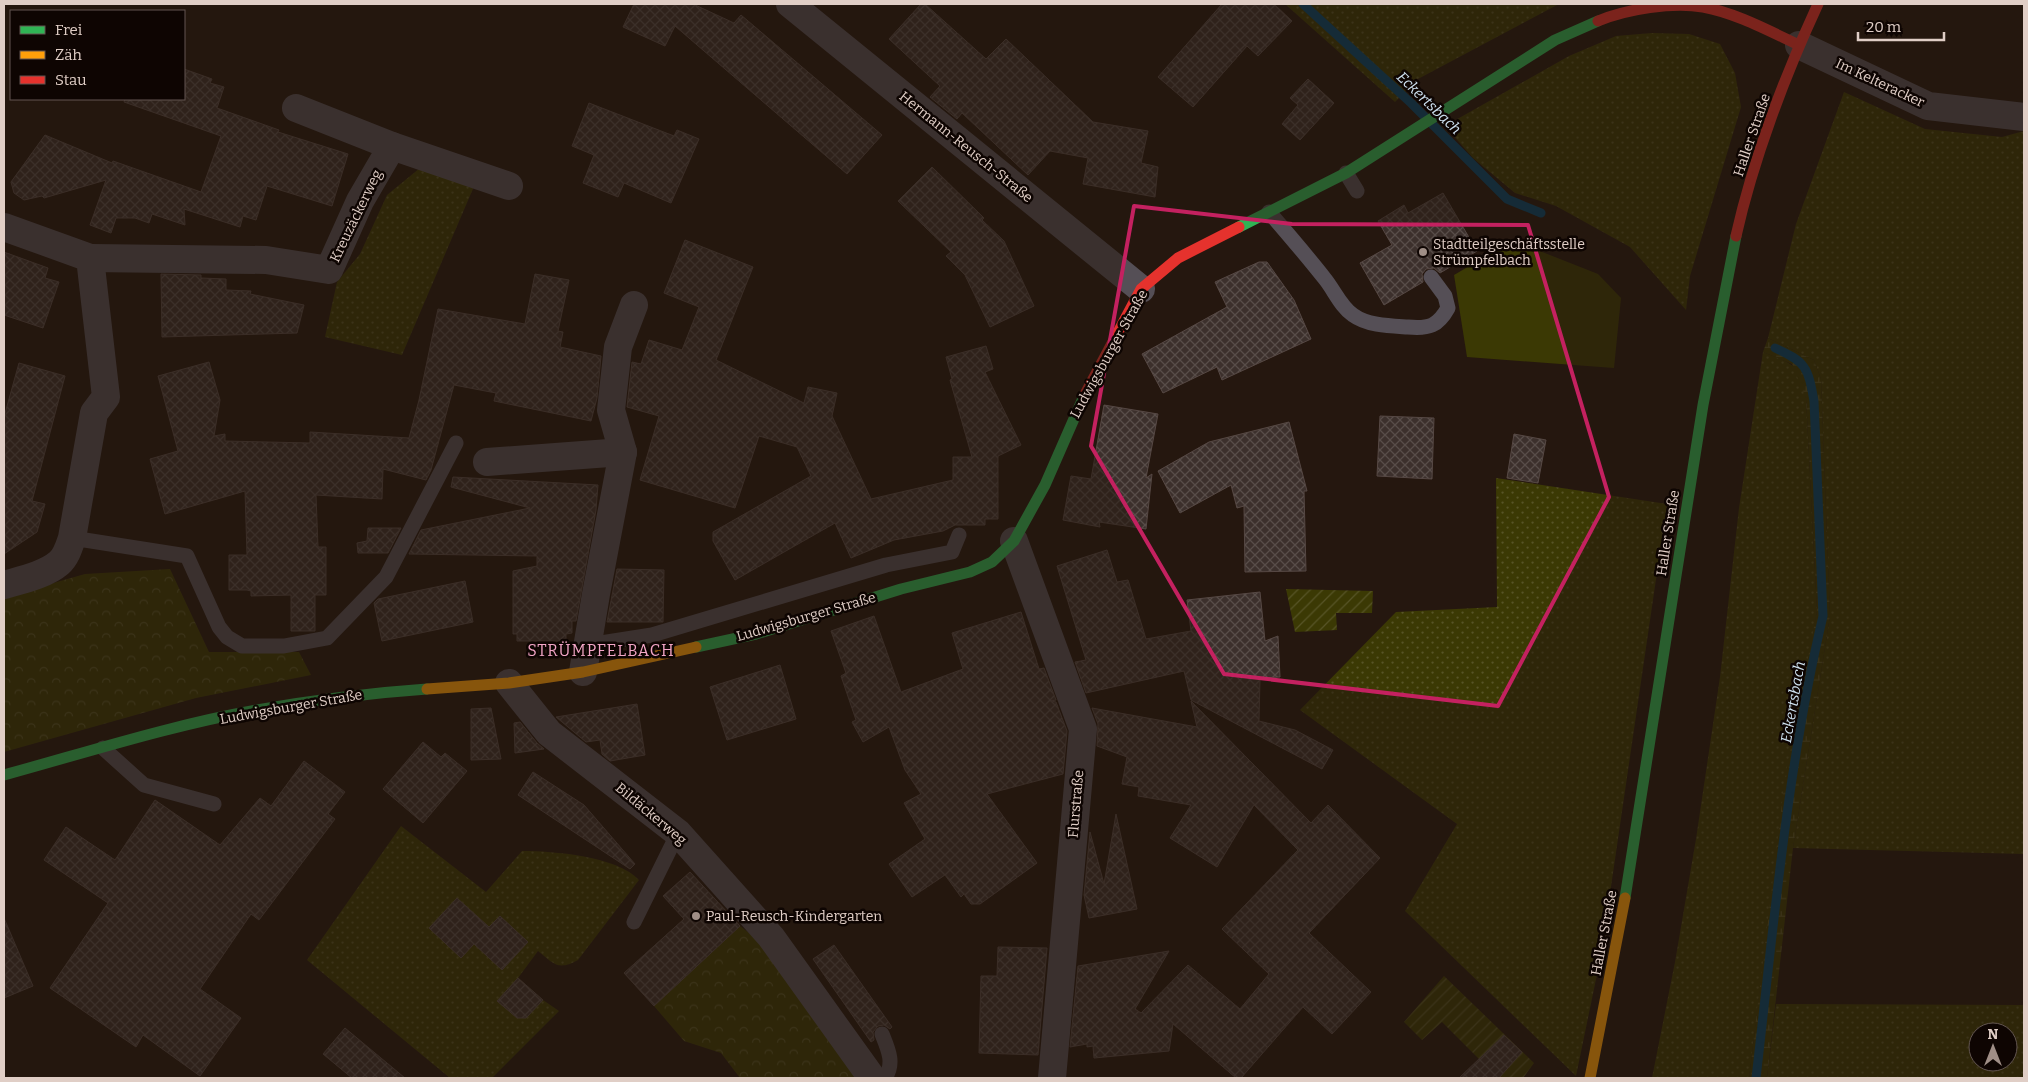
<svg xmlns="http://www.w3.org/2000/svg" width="2028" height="1082" font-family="Bitter,serif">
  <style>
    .grass { fill: url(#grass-dots); fill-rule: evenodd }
    .forest { fill: url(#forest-crowns) }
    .wetland { fill: url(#wetland-marsh) }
    .garden { fill: url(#garden-furrows) }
    .pitch { fill: #3b3904 }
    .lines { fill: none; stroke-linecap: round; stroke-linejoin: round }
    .stream { stroke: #034468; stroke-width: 9 }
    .building { fill: url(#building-cross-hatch); stroke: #564844 }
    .lane { stroke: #554f56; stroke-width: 15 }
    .street { stroke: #554f56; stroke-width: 28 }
    .fast { stroke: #30b455; stroke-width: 11 }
    .slow { stroke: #ff9f0a; stroke-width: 11 }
    .jam { stroke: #e5322d; stroke-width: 11 }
    .marked { fill: none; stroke: #c42160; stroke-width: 4; stroke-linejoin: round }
    .poi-dot { fill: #9f8e86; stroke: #0e0502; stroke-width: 2 }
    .labels { text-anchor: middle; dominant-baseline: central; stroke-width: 5; stroke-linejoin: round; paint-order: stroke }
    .street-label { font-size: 14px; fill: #e0cec6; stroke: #0e0502 }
    .poi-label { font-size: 14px; fill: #e0cec6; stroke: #0e0502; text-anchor: start }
    .water-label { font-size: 15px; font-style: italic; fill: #cfe2f1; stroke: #0e0502 }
    .quarter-label { font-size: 16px; letter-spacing: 1px; fill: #f4a6c7; stroke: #0e0502 }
  </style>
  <defs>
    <pattern id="grass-dots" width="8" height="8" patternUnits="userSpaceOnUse" patternTransform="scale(1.25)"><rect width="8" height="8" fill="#3b3904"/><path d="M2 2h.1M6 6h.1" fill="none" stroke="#575427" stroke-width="1.8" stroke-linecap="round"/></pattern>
    <pattern id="forest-crowns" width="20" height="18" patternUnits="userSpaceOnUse" patternTransform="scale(1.25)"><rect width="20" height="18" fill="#3b3904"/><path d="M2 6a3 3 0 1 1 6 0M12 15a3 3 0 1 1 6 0" fill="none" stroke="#575427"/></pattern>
    <pattern id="wetland-marsh" width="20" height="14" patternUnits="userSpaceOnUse" patternTransform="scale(1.25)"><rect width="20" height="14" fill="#3b3904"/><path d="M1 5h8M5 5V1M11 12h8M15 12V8" fill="none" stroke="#575427"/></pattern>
    <pattern id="garden-furrows" width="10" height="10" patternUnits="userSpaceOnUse" patternTransform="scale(1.25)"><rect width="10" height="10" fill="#3b3904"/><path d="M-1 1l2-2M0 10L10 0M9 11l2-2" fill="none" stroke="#575427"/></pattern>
    <pattern id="building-cross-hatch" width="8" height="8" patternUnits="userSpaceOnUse" patternTransform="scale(1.25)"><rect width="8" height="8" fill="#3c302c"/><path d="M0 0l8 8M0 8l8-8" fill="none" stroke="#584d49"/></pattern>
  </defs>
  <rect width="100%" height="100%" fill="#25170f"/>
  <!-- grass -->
  <g class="grass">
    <path d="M1285,4H1559L1418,79L1395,102Z"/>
    <path d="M1652,33L1689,34L1720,44L1735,73L1741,107L1690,276L1686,310L1630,247L1556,206L1515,193L1473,158L1445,126L1569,56L1616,36Z"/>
    <path d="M1844,92L1925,129L2002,137L2024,131V854L1793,848L1830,616L1821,379L1814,360L1768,338L1796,224Z"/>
    <path d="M420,168L475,184L402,355L325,337L337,282L360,254L387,195Z"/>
    <path d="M1763,352C1793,364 1801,364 1806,398L1817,611L1778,845L1749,1078H1652L1675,962L1696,839L1720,677L1739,508Z"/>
    <path d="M1496,478L1667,504L1601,955L1576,1076L1405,911L1457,824L1300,710L1396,612L1497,607Z"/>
    <path d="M401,826L486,892L522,851C553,851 617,856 639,880L578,960C558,971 554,964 538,951L518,978L543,1000L559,1011L492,1078H450L307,960Z"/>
    <path d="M1776,1004L2024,1005V1078H1767ZM1978,1032H2008V1062H1978Z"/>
  </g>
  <!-- forest -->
  <g class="forest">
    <path d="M170,569L209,652H299L311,675L196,698L4,752V597L85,574Z"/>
    <path d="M740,926L768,948L864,1078H740L721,1053L684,1041L654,1006Z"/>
  </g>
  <!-- wetland -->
  <path class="wetland" d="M1768,338L1814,360L1821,379L1830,616L1793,848L1767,1078H1749L1785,778L1817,611L1806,398L1792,364L1763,352Z"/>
  <!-- garden -->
  <g class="garden">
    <path d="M1286,589L1373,591L1372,613H1336L1337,630L1295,632Z"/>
    <path d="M1444,976L1534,1063L1523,1078H1498L1442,1022L1422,1040L1404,1022Z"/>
  </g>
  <!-- pitch -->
  <path class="pitch" d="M1522,244L1598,274L1621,298L1614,368L1467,357L1454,275L1495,251Z"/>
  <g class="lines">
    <!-- stream -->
    <g class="stream">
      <path d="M1303,4L1411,103L1507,199L1541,213"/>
      <path d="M1756,1078C1774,924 1787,767 1823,616L1814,401C1808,367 1806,362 1775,348"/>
    </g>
  </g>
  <!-- building -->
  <g class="building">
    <path d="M634,4H693L734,23L741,15L882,135L847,174L675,26L665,46L623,27Z"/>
    <path d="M921,4H925L986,59L1006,39L1093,122L1148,131L1141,163L1158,167L1155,197L1083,184L1088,158L1050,151L1028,175L962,113L957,119L930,97L940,86L889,39Z"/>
    <path d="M1222,4H1274L1292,21L1258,56L1247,46L1193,107L1158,77Z"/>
    <path d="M184,69L212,79L210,83L224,87L217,108L279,130L278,132L348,154L332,206L267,186L256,220L243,216L240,227L184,209L185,225L152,214L149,223L135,218H116L111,233L90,225L106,180L44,198L42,196L24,200L14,193L11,182L45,135L112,163L113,161L201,192L221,136L124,102L125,99H184Z"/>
    <path d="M1308,79L1334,103L1300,140L1282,124L1298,105L1290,98Z"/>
    <path d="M589,103L674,136L677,130L699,139L671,203L624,183L618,197L583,183L594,155L572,146Z"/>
    <path d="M932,167L984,218L982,220L1004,241L1034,306L990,327L965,275L946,256L951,252L898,201Z"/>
    <path d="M1443,193L1477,251L1440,273L1434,268L1426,269L1422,274L1423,282L1384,305L1360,263L1392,245L1378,221L1404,205L1408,213Z"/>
    <path d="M685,240L753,267L716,360L804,403L808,387L837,393L832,416L871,499L953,480V457H972L950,380L952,379L946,357L986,346L993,369L985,372L1021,445L998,456V519H985V525H955L943,531L894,540L851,558L835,523L735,580L713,541V532L811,476L797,447L759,436L735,508L640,480L659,416L627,407L632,362L641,364L649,340L682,350L699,307L664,293Z"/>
    <path d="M4,252L48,268L45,278L59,282L43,328L4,315Z"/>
    <path d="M1259,262H1267L1294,300L1311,339L1222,380L1217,367L1163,393L1142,354L1227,307L1215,282Z"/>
    <path d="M161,274L201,275V278L226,279V290L251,291L250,294L304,305L297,333L162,337Z"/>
    <path d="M535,274L569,280L558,331L563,332L560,347L601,356L597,398L591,421L494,401L496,393L454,385L431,470L426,480L383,469L382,499L316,495L318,547H326V595H315V631H291V595L251,596V591L247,590H229V555H247L245,491L165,514L150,459L178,451L158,376L209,362L220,400L214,436L225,434V441L310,443V432L409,438L419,400L438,309L525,324Z"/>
    <path d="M19,363L65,376L32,501L45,504L37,532L4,554V417Z"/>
    <path d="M1104,405L1158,414L1146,478L1152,474L1146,529L1099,522L1100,527L1063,520L1071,476L1091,479Z"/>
    <path d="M1380,416L1434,418L1432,479L1377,476Z"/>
    <path d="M1289,422L1307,491H1304L1306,571L1245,572L1244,506L1237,508L1231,485L1180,513L1158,471L1209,442Z"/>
    <path d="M1514,434L1546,440L1538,483L1507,478Z"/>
    <path d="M453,477L598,485L596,510L576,621H572V633L566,634V641H517V634H513V571L537,566V556L409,554L421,530L530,508L451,487Z"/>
    <path d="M368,528H401L388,553H358L357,543L367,541Z"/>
    <path d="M1107,550L1117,582L1128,580L1146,639L1191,631L1187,600L1260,592L1265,641L1278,636L1280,677L1260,678L1259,721L1295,730L1333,750L1322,769L1191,700L1184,671L1086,693L1075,662L1086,660L1057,566Z"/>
    <path d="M617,569L664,570L663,622H607Z"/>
    <path d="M465,581L473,622L382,641L374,603L378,599Z"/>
    <path d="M1021,612L1039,669L1044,668L1056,700L1051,701L1056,702L1067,731L1063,774L987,794L1037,863L980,904H971L964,894L961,897L945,875L912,897L889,864L925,839L904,803L921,794L905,770L889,727L863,742L852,722L856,720L841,676L846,673L831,631L874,616L901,692L963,669L952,633Z"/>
    <path d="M780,665L796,719L727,740L710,687Z"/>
    <path d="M1191,701L1311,823L1328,805L1380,858L1309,933L1371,992L1332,1034L1303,1007L1241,1078H1236L1173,1024L1169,1051L1094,1058L1093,1046L1087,1047V1044L1070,1047L1078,966L1169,951L1135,1009L1141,1013L1188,965L1240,1009L1269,974L1222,929L1298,850L1254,805L1217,867L1170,838L1191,805L1138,796L1139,787L1122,784L1127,757L1097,746L1098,724L1092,708L1197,727Z"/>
    <path d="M637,704L645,755L610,761L602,754L600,740L586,742L556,717Z"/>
    <path d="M491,708L501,759L471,760V709Z"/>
    <path d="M520,722L537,743L544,749L515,753L514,723Z"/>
    <path d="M423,742L441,757L445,753L467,771L423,823L383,789Z"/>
    <path d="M304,761L345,792L328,814L335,819L259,920L251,914L200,989L241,1018L200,1076L143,1035L136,1047L50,988L108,903L44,860L66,827L115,860L155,800L220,845L260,798L271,806Z"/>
    <path d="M533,772L584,805L635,864L630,869L518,795Z"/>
    <path d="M1116,814L1137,909L1089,918L1084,895L1090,832L1104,884Z"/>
    <path d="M690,872L740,926L654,1006L624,973L684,919L663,896Z"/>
    <path d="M457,898L489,927L500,916L528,942L502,970L474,944L461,958L429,928Z"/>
    <path d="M4,918L33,986L4,998Z"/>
    <path d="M834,945L892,1027L890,1029L884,1025L878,1026L873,1032L874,1040L871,1042L813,959Z"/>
    <path d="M998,947L1047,948L1038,1055L979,1053L981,976H997Z"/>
    <path d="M518,978L543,1000L526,1018H517L497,1001Z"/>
    <path d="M345,1028L405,1078H352L323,1054Z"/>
    <path d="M1504,1035L1522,1052L1499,1078H1459Z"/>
  </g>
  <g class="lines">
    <!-- lane -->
    <g class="lane">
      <path d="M1346,173L1357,191"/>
      <path d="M1269,212C1288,234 1307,256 1325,279C1334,290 1341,307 1353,315C1368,326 1391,326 1408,327C1429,329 1438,326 1448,308L1445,296L1431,277"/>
      <path d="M72,538L187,556L219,627L227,637L242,646H284L327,638L386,577L456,443"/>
      <path d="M588,645L652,635L886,565L952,552L959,535"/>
      <path d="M103,748L144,785L214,804"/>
      <path d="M634,922L678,833"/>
      <path d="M882,1034C888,1049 895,1063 885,1078"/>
    </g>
    <!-- street -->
    <g class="street">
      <path d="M790,4L1141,289"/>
      <path d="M1799,45L1928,106L2024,117"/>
      <path d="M392,146L509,186"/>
      <path d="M4,227L90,258L106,397L94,413L72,538C69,547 66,557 59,563C45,575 21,580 4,585"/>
      <path d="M90,258L266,260L329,270L360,201L392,146L296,108"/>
      <path d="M487,462L623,452"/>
      <path d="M1014,541L1083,729L1052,1078"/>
      <path d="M583,672L596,594L623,452L611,410L618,347L634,305"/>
      <path d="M509,683L549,733L678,833L771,937L872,1078"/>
    </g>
    <!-- fast -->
    <g class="fast">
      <path d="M1239,227L1346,173L1555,40L1598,21"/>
      <path d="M696,647L756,634L901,589L970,572L992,562L1014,541L1045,485L1084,396"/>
      <path d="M4,775C88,752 172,725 257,710C314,700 370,693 427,689"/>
      <path d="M1625,898L1703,405L1736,236"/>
    </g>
    <!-- slow -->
    <g class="slow">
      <path d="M427,689L509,683L583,672L696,647"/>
      <path d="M1590,1078L1625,898"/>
    </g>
    <!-- jam -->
    <g class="jam">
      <path d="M1598,21C1627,9 1672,2 1703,7C1736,13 1769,31 1799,45"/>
      <path d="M1736,236C1753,160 1785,75 1818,4"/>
      <path d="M1084,396L1141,289L1178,258L1239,227"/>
    </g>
  </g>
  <!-- marked area -->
  <path d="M0 0H2028V1082H0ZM1134,206L1292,224L1528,225L1609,497L1498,706L1224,674L1091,446Z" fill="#25170f" fill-opacity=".55" fill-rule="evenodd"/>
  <path class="marked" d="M1134,206L1292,224L1528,225L1609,497L1498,706L1224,674L1091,446Z"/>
  <!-- markers -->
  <g class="poi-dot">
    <circle cx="1423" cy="252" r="5"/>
    <circle cx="696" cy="916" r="5"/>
  </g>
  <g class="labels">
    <!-- street labels -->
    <g class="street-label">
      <text transform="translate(1880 83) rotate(25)">Im Kelteracker</text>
      <text transform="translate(1752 135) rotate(-71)">Haller Straße</text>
      <text transform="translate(966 147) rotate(39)">Hermann-Reusch-Straße</text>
      <text transform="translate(356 216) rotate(-64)">Kreuzäckerweg</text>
      <text transform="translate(1109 354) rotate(-61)">Ludwigsburger Straße</text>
      <text transform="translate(1668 533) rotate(-81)">Haller Straße</text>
      <text transform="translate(806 617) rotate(-16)">Ludwigsburger Straße</text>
      <text transform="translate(291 707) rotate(-10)">Ludwigsburger Straße</text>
      <text transform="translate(1076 804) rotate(-85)">Flurstraße</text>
      <text transform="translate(651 814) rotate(40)">Bildäckerweg</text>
      <text transform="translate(1604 933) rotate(-79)">Haller Straße</text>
    </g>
    <!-- poi labels -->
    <g class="poi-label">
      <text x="1433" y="244">Stadtteilgeschäftsstelle<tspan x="1433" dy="16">Strümpfelbach</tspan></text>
      <text x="706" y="916">Paul-Reusch-Kindergarten</text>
    </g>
    <!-- water labels -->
    <g class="water-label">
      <text transform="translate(1429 103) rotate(44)">Eckertsbach</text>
      <text transform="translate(1793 702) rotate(-80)">Eckertsbach</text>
    </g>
    <!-- quarter labels -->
    <g class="quarter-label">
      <text x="601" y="650">STRÜMPFELBACH</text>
    </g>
  </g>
  <!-- border -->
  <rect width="2028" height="1082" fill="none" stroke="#e0cec6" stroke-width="10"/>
  <!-- legend -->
  <rect x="10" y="10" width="175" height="90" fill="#0e0502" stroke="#625550"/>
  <rect x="20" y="26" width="25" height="8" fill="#30b455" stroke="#625550"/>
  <text x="55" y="35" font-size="15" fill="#e0cec6">Frei</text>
  <rect x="20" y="51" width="25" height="8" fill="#ff9f0a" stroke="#625550"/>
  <text x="55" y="60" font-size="15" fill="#e0cec6">Zäh</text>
  <rect x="20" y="76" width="25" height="8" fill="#e5322d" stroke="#625550"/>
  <text x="55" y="85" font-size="15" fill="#e0cec6">Stau</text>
  <!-- north arrow -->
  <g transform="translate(1993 1047)"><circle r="24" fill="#0e0502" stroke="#625550"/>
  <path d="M0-4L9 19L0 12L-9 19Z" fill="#9f8e86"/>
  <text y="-8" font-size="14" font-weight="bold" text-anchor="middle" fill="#e0cec6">N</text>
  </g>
  <!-- scale -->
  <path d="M1858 32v8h86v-8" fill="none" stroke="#e0cec6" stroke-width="2.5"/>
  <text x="1866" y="32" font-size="15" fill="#e0cec6" stroke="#0e0502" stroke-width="4" paint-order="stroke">20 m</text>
</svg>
